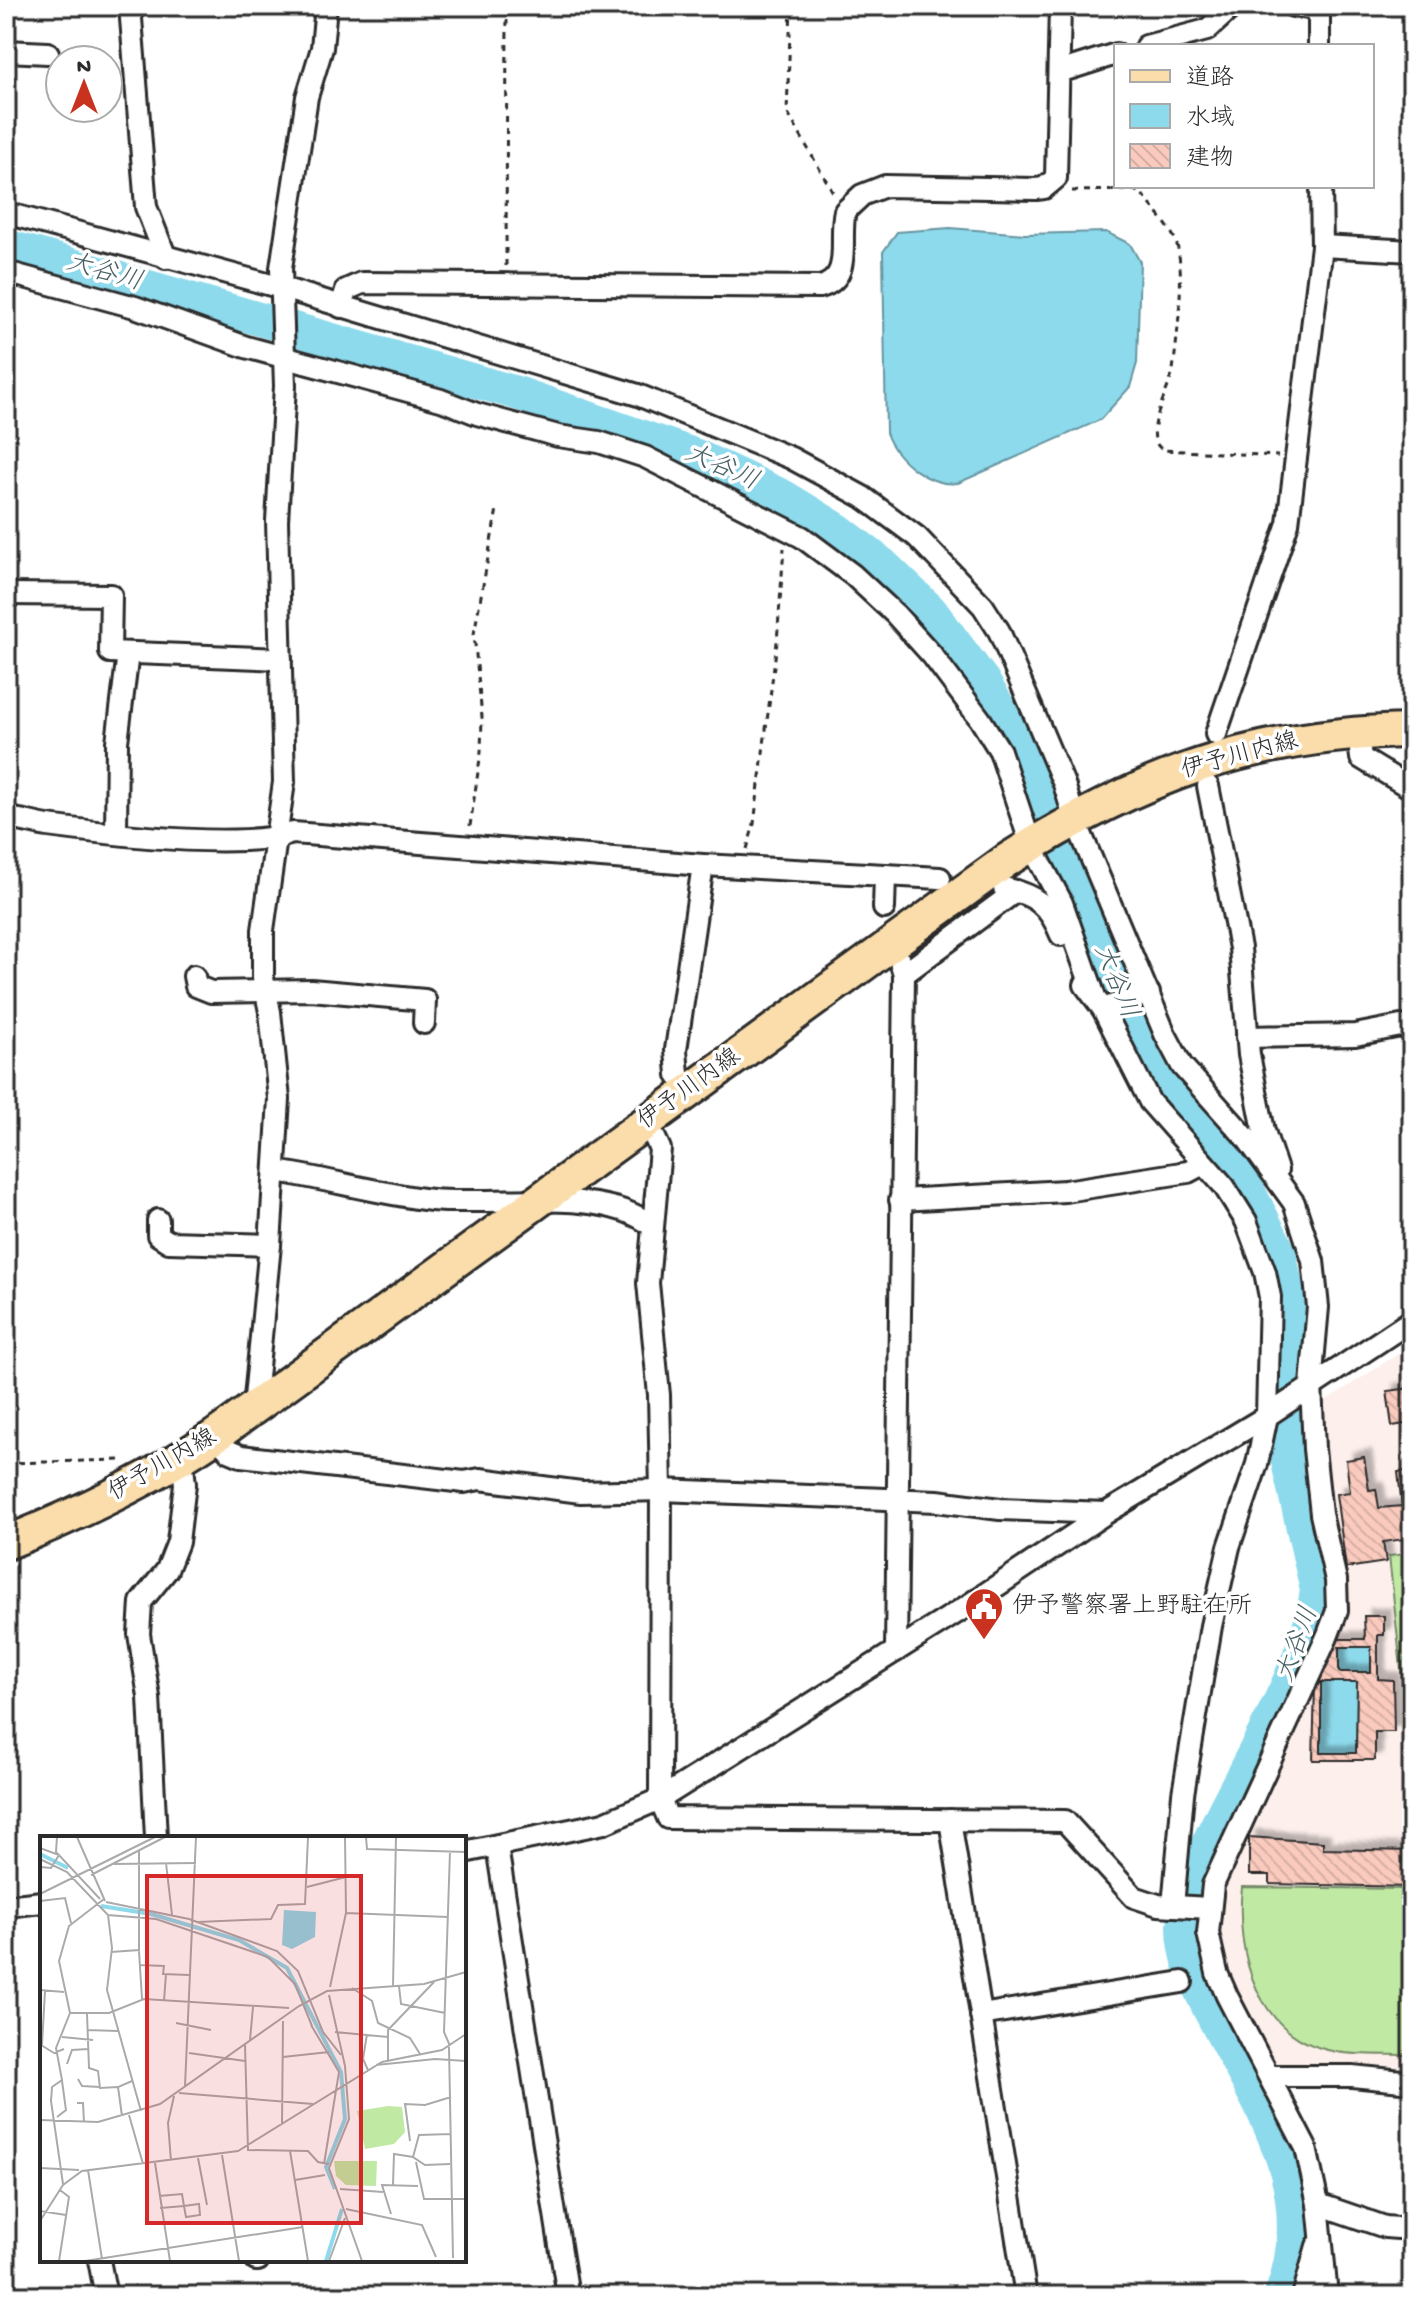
<svg xmlns="http://www.w3.org/2000/svg" width="1418" height="2302" font-family="'Gochi Hand','Klee One',sans-serif">
  <style>
    .built { fill: #fdefeb }
    .pitch { fill: #c0e9a4; stroke: #768a68; stroke-width: 2 }
    .water { fill: #8ddaec; stroke: #66949f; stroke-width: 2 }
    .lines { fill: none; stroke-linecap: round; stroke-linejoin: round }
    .river { stroke: #8ddaec; stroke-width: 34 }
    .building { fill: url(#building-back-hatch); stroke: #2b2b2b; stroke-width: 2; fill-rule: evenodd; filter: url(#shadow) }
    .street-casing { stroke: #2b2b2b; stroke-width: 26 }
    .primary-casing { stroke: #2b2b2b; stroke-width: 38 }
    .path { stroke: #2b2b2b; stroke-width: 3; stroke-dasharray: 6 6; stroke-linecap: butt }
    .street { stroke: #fff; stroke-width: 20 }
    .primary { stroke: #faddab; stroke-width: 32 }
    .labels { text-anchor: middle; dominant-baseline: central; stroke-width: 7; stroke-linejoin: round; paint-order: stroke }
    .street-label { font-size: 24px; fill: #2b2b2b; stroke: #fff }
    .poi-label { font-size: 24px; fill: #2b2b2b; stroke: #fff; text-anchor: start }
    .water-label { font-size: 26px; font-style: italic; fill: #486065; stroke: #fff }
    .inset-river { fill: none; stroke: #8ddaec; stroke-width: 4 }
    .inset-road { fill: none; stroke: #aaa; stroke-width: 2 }
    .view { fill: #d62828; fill-opacity: 0.15; stroke: #d62828; stroke-width: 4 }
    .inset-edge { fill: none; stroke: #2b2b2b; stroke-width: 4 }
  </style>
  <defs>
    <pattern id="building-back-hatch" width="6" height="6" patternUnits="userSpaceOnUse" patternTransform="scale(2)"><rect width="6" height="6" fill="#f9cabd"/><path d="M-1 5l2 2M0 0l6 6M5-1l2 2" fill="none" stroke="#d6aea3"/></pattern>
    <filter id="shadow"><feDropShadow dx="7" dy="-7" stdDeviation="2" flood-color="#0004"/></filter>
  </defs>
  <rect width="100%" height="100%" fill="#fff"/>
  <filter id="ink" filterUnits="userSpaceOnUse"><feTurbulence type="fractalNoise" baseFrequency=".0125" numOctaves="2"/><feDisplacementMap in="SourceGraphic" scale="16" xChannelSelector="R" yChannelSelector="G"/><feConvolveMatrix kernelMatrix="1 2 1 2 8 2 1 2 1" color-interpolation-filters="sRGB"/></filter>
  <g filter="url(#ink)">
    <!-- built -->
    <path class="built" d="M1412,1345V2074L1276,2069L1230,1984L1215,1932L1217,1898L1284,1749L1342,1568L1324,1449V1402Z"/>
    <!-- pitch -->
    <g class="pitch">
      <path d="M1412,1553V1771L1389,1556Z"/>
      <path d="M1242,1887L1412,1889V2055C1388,2054 1361,2056 1337,2052C1258,2039 1235,1955 1242,1887Z"/>
    </g>
    <!-- water -->
    <g class="water">
      <path d="M950,228L1025,234L1106,232L1130,244L1140,262L1137,363L1130,387L1100,420L958,483C929,487 896,460 886,433L883,252L897,232Z"/>
      <rect x="1339" y="1647" width="32" height="25"/>
      <path d="M1321,1682H1357L1356,1753H1321Z"/>
    </g>
    <g class="lines">
      <!-- river -->
      <path class="river" d="M6,246L520,394L694,455L784,497L838,530L883,565L930,610L983,681L1015,735L1062,862L1087,911L1142,1051L1167,1093L1237,1168L1279,1252L1288,1296L1286,1453L1317,1590C1308,1663 1253,1752 1220,1819C1203,1854 1185,1887 1184,1927C1184,1961 1199,1988 1214,2018C1261,2110 1321,2189 1281,2296"/>
    </g>
    <!-- building -->
    <g class="building">
      <path d="M1412,1388V1423L1392,1426L1387,1391Z"/>
      <path d="M1364,1457L1369,1490L1376,1489L1379,1508L1402,1506L1398,1472L1412,1470V1538L1383,1542L1386,1562L1346,1568L1336,1494L1350,1492L1346,1460Z"/>
      <path d="M1364,1616H1384V1635H1378V1679L1393,1680L1394,1732H1375V1760H1313L1315,1685L1334,1639H1365ZM1339,1647H1371V1672H1339ZM1321,1682H1357L1356,1753H1321Z"/>
      <path d="M1249,1837L1323,1842V1849L1412,1851V1887L1270,1884V1875H1249Z"/>
    </g>
    <g class="lines">
      <!-- street casing -->
      <g class="street-casing">
        <g id="street">
          <path d="M130,6L146,207L166,258"/>
          <path d="M1293,6L1319,9"/>
          <path d="M1319,6V46"/>
          <path d="M1146,46L1207,30L1233,6"/>
          <path d="M6,51L48,53"/>
          <path d="M1059,72L1116,54"/>
          <path d="M6,213L282,288L638,395L791,458L863,497L917,537L983,606L999,631L1064,784L1074,817L1165,1034L1182,1066L1248,1140L1294,1203L1313,1261L1318,1307L1311,1385L1314,1449L1321,1514L1336,1580L1337,1611L1327,1637L1213,1885L1208,1933L1217,1973L1227,1996L1306,2148L1318,2204L1327,2296"/>
          <path d="M1322,246L1412,251"/>
          <path d="M6,272L135,307L246,347L441,400L477,414L558,436L599,442L645,457L802,537L853,575L895,614L932,655L980,719L1000,751L1031,845L1062,903L1094,994"/>
          <path d="M341,307L346,290L362,283L820,287C854,278 838,239 845,211L862,195L885,186L1036,189L1044,188L1056,178L1060,6"/>
          <path d="M6,594L111,595L110,652L281,659"/>
          <path d="M1216,734L1288,523L1322,246L1321,186"/>
          <path d="M1358,734L1361,758L1412,789"/>
          <path d="M1208,786L1240,948L1249,1055L1264,1131L1277,1170"/>
          <path d="M6,818C20,819 34,824 48,826C108,834 239,850 293,833L703,865L940,878"/>
          <path d="M116,832L117,742L128,653"/>
          <path d="M1004,888C1036,895 1049,905 1061,935"/>
          <path d="M884,908L885,875"/>
          <path d="M904,974L1016,891"/>
          <path d="M194,976L196,986L211,992L311,990L425,1000L424,1023"/>
          <path d="M1085,985L1103,1009L1150,1102L1224,1186L1246,1221L1265,1272L1270,1297L1267,1416L1257,1464L1229,1547L1211,1626L1183,1794L1173,1906"/>
          <path d="M1103,1009L1149,993"/>
          <path d="M1247,1037L1355,1035L1401,1026L1412,1031"/>
          <path d="M689,1091L678,1075L676,1050L703,865"/>
          <path d="M647,1121L660,1149L648,1283L659,1395L661,1490L660,1799L668,1818L1065,1821L1134,1897L1158,1905L1209,1908"/>
          <path d="M276,1171C328,1179 380,1194 432,1200C492,1206 605,1186 652,1226"/>
          <path d="M900,1200L1065,1191L1188,1172L1203,1164"/>
          <path d="M158,1220V1235L169,1242L270,1245"/>
          <path d="M254,1408L270,1245L279,1099L270,1012L263,978V930L284,782L277,521L285,386L281,268L307,97L322,48L326,6"/>
          <path d="M215,1436L229,1451L241,1456L464,1482L480,1479L581,1492L661,1490L937,1501L1000,1509L1106,1513"/>
          <path d="M896,1651L904,974L900,961"/>
          <path d="M950,1820L1026,2296"/>
          <path d="M156,1838L149,1697L139,1634L141,1602L167,1570L178,1542L185,1484L182,1459"/>
          <path d="M497,1847L568,2296"/>
          <path d="M464,1852L604,1823L660,1799L964,1608L1106,1513L1267,1416L1412,1320"/>
          <path d="M6,1906L42,1902"/>
          <path d="M981,2015L1182,1982"/>
          <path d="M1270,2076H1352L1412,2082"/>
          <path d="M1318,2204L1385,2227L1412,2229"/>
          <path d="M99,2260L106,2296"/>
          <path d="M256,2260H258"/>
          <path d="M1303,2296L1317,2246"/>
        </g>
      </g>
      <!-- primary casing -->
      <g class="primary-casing">
        <path id="primary" d="M6,1543C79,1514 150,1480 215,1436L1007,860C1139,777 1254,733 1412,731"/>
      </g>
      <!-- path -->
      <g class="path">
        <path d="M791,6L787,112L834,194"/>
        <path d="M1072,191L1134,190L1142,194C1153,209 1172,228 1177,245C1185,274 1177,340 1173,370C1170,390 1140,437 1163,450L1278,456"/>
        <path d="M506,266L507,6"/>
        <path d="M470,826L481,752L482,717L474,634L497,509"/>
        <path d="M747,849L754,824L777,642L784,548"/>
        <path d="M6,1463L122,1460"/>
      </g>
      <!-- street -->
      <use href="#street" class="street"/>
      <!-- primary -->
      <use href="#primary" class="primary"/>
    </g>
  </g>
  <!-- icons -->
  <defs>
    <g id="civic-pin" transform="scale(2)"><path d="M0 17L-7.5 6A9.5 9.5 0 1 1 7.5 6Z" fill="#c8321e" stroke="#fff"/><path d="M-.6-6.5H3V-4.5H.6V-3L4-1V1h2V6H-6V1h2V-1L-.6-3ZM-1.2 2.5V6h2.4V2.5Z" fill="#fff"/></g>
  </defs>
  <g fill-rule="evenodd">
    <use href="#civic-pin" x="984" y="1607"/>
  </g>
  <g class="labels">
    <!-- street labels -->
    <g class="street-label">
      <text transform="translate(1240 757) rotate(-15)">伊予川内線</text>
      <text transform="translate(690 1090) rotate(-36)">伊予川内線</text>
      <text transform="translate(163 1466) rotate(-30)">伊予川内線</text>
    </g>
    <!-- poi labels -->
    <g class="poi-label">
      <text x="1012" y="1607">伊予警察署上野駐在所</text>
    </g>
    <!-- water labels -->
    <g class="water-label">
      <text transform="translate(104 274) rotate(16)">大谷川</text>
      <text transform="translate(721 469) rotate(24)">大谷川</text>
      <text transform="translate(1114 982) rotate(68)">大谷川</text>
      <text transform="translate(1299 1645) rotate(-70)">大谷川</text>
    </g>
  </g>
  <!-- overview -->
  <g transform="translate(40 1836)">
    <rect width="426" height="426" fill="#fff"/>
    <path d="M348,270L362,271L365,296L354,308L325,313L317,275ZM294,325H337L336,350L306,349L296,340Z" fill="#c0e9a4"/>
    <path d="M244,74L276,76L275,101L252,113L242,109Z" fill="#8ddaec"/>
    <path class="inset-river" d="M0,18L28,32M61,70L111,78L199,104L247,132L301,236L305,283L286,331L295,353M286,425L302,373"/>
    <path class="inset-road" d="M17,1L16,16L60,63M37,1L65,65M326,1L327,13L426,16M0,12L19,19L11,32L0,31M0,23L27,36L68,79L116,83L228,121L255,148L272,190M126,27L132,79M74,28L156,27M51,39L125,1M267,51L306,41M0,58L115,1M0,65L25,62L31,87M66,66L149,83L237,115L258,135L283,196L301,219M306,77L408,81M68,79L72,112L67,154L101,275M158,86L231,83L238,69L265,68L268,1M99,115L102,163M71,116L99,114V15M100,129L124,130L123,138L149,139M353,150L356,1M359,150L361,168L405,177M290,151L306,77L305,1M312,152L332,165L338,187L370,202L380,218M0,154L24,156M289,159L305,230L309,283L289,332L322,425M124,165L126,138M30,177H69L104,163L249,172M47,178L49,232L58,235L60,252L78,251M136,187L171,194M271,189L299,236L284,328M47,194L78,195M295,196L348,201M327,198L323,223L328,234M22,201L53,204M210,204L213,171M1,209L14,217L24,213M2,209L5,155M205,209L208,314L268,315L278,326L289,328M410,210L404,196L410,15M409,211L413,422M149,217L205,225M243,221L289,216M348,224V194L394,146M27,228L32,214L48,213M336,229L395,223L426,225M38,243L42,250L60,251M145,250L156,1M139,257L273,268M37,267H43L44,287M89,279L103,328M82,280L78,251L92,245M17,281L26,274L22,245M0,284L58,286L120,268L259,170L287,155L384,148L426,136M242,289L243,185M370,305L365,268L385,269L411,261M250,315L268,425M182,319L199,425M158,322L167,369M131,325L128,287L134,260M376,326L384,363H426M115,327L130,425M410,328L385,329L373,321L379,299L411,298M0,332L39,334M48,334L62,423M255,344L285,339M23,348L11,265L12,251L22,244L16,212L30,177L19,125L29,90L64,63M353,349L354,318L373,321M300,353L343,356M119,360L142,358L144,370L146,381L160,379L159,368L144,370L120,372M306,373L382,389L396,421M0,375L26,379M351,378L342,349L378,350M0,385L23,349L42,335L198,315L342,226L402,214L426,198M19,425L29,361L20,354M45,425L263,391M289,425L305,382M392,425H425"/>
    <path class="view" d="M107,40H321V387H107Z"/>
    <rect width="426" height="426" class="inset-edge"/>
  </g>
  <!-- margin -->
  <rect width="1418" height="2302" fill="none" stroke="#fff" stroke-width="32"/>
  <rect x="16" y="16" width="1386" height="2270" fill="none" stroke="#2b2b2b" stroke-width="3" filter="url(#ink)"/>
  <!-- legend -->
  <rect x="1114" y="44" width="260" height="144" fill="#ffffff" stroke="#aaaaaa" stroke-width="2"/>
  <rect x="1130" y="70" width="40" height="12" fill="#faddab" stroke="#aaaaaa" stroke-width="2"/>
  <text x="1186" y="84" font-size="24" fill="#2b2b2b">道路</text>
  <rect x="1130" y="104" width="40" height="24" fill="#8ddaec" stroke="#aaaaaa" stroke-width="2"/>
  <text x="1186" y="124" font-size="24" fill="#2b2b2b">水域</text>
  <rect x="1130" y="144" width="40" height="24" fill="url(#building-back-hatch)" stroke="#aaaaaa" stroke-width="2"/>
  <text x="1186" y="164" font-size="24" fill="#2b2b2b">建物</text>
  <!-- north arrow -->
  <g transform="translate(84 84)"><circle r="38" fill="#ffffff" stroke="#aaaaaa" stroke-width="2"/>
  <path d="M0-6L14 30L0 20L-14 30Z" fill="#c8321e"/>
  <text y="-12" font-size="22" font-weight="bold" text-anchor="middle" fill="#2b2b2b">N</text>
  </g>
</svg>
